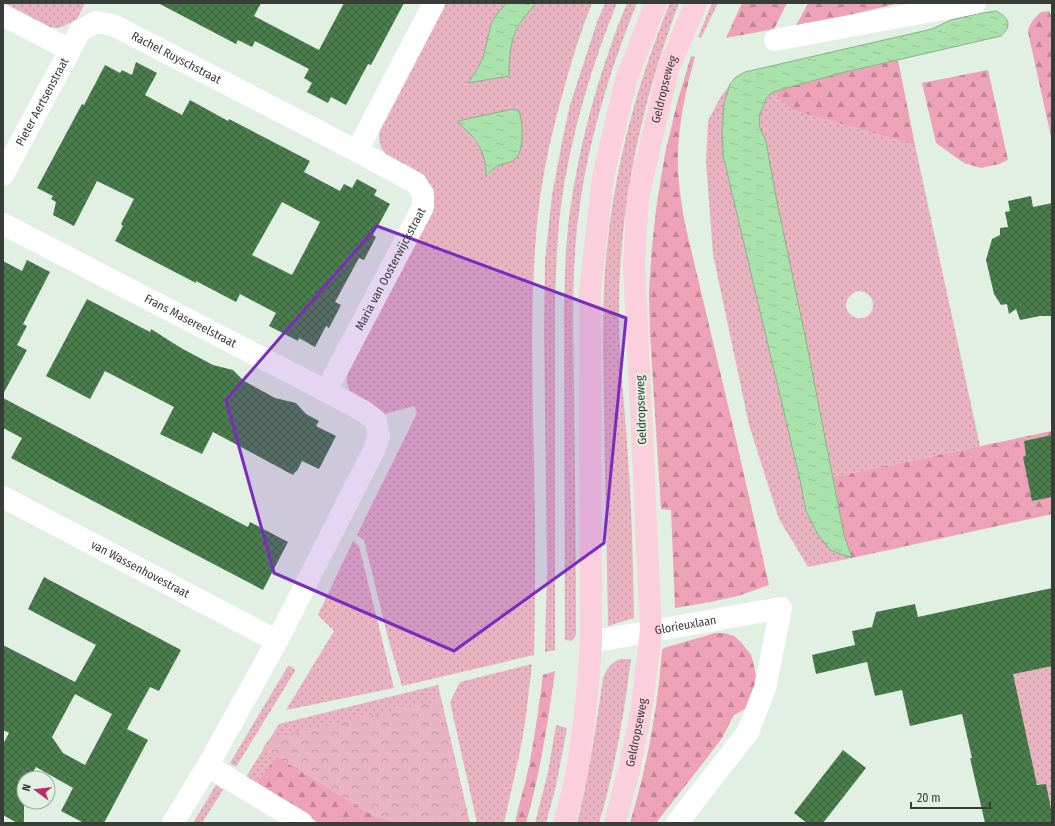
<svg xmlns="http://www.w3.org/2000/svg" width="1055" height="826" font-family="'Fira Sans Condensed',sans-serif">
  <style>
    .grass { fill: url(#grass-dots); fill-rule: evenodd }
    .forest { fill: url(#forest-firs) }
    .park { fill: url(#park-crowns) }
    .water { fill: url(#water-ripples); stroke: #88b089 }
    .building { fill: url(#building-cross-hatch); fill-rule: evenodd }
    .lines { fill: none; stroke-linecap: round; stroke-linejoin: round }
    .minor { stroke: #fff; stroke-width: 22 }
    .major { stroke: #fccfdc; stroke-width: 22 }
    .marked { fill: #7b2cbf; fill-opacity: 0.2; stroke: #7b2cbf; stroke-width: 3; stroke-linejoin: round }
    .labels { text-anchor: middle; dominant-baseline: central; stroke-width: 4; stroke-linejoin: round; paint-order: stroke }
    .street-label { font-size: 12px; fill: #373d37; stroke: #e1f0e2 }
  </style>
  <defs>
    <pattern id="grass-dots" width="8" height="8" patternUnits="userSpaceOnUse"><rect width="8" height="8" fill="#e9b3c2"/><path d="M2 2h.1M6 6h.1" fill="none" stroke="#be939e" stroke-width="1.8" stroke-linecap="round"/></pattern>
    <pattern id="forest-firs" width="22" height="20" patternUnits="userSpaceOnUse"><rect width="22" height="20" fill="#eda2b7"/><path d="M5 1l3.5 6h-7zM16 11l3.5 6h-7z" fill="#c18596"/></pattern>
    <pattern id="park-crowns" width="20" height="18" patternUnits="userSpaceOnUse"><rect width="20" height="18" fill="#e9b3c2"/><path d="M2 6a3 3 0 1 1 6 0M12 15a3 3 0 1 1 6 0" fill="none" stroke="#be939e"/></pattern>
    <pattern id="water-ripples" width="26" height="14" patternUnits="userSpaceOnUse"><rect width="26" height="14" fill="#aae2ac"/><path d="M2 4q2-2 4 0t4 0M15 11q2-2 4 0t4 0" fill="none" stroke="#93c395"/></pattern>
    <pattern id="building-cross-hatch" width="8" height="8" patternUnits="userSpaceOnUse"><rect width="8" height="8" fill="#4a7e4d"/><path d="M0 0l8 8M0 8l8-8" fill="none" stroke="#3c633e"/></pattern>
  </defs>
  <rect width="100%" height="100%" fill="#e1f0e2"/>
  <!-- grass -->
  <g class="grass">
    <path d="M3,3H85L77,19L64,26L57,28L47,27Z"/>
    <path d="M446,3H507L497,14L491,24L483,58L469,83L509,62C512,34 519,24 536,3H592C582,28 574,53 567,78C554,123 543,168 538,214C531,281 532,349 533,416C535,496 536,576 534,655L402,686L388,638L364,540L357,535L417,413L414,406L385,414L379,409L350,391C347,386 346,381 347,375L431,214L382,149C379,143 378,137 380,129ZM514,109L520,114L522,140L510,162C499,163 493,168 487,177C486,171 486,164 484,158C480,142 467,133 458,121Z"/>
    <path d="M605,3H617C589,72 567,148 559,223C557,248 556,273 555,298V650L545,652L547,570L544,329L545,260L552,195L563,137L570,105L597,22Z"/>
    <path d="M627,3H637C611,67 590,135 580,204C571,267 573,330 574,393C575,474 576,554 576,635L572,641L565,640L564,309C565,282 565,254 568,227C577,150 598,74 627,3Z"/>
    <path d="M670,3H679C643,98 621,198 619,299C618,352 625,405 628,458C632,511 633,564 634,618L608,626C607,555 605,484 604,413C603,355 601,296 608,239C617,158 639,78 670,3Z"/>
    <path d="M712,3H718L701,38L698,37Z"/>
    <path d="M730,84L724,104L722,130L723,155L800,480L806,511L817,533L830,550L852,558L808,567L779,519L749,425L713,254L706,162L708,121L720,98Z"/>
    <path d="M771,93H774L792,110L915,145L980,446L833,477L806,340L777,202L766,142L759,125L760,114L765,99ZM858,291C881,292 875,322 857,318C853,317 849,314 847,310C843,302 850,294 858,291Z"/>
    <path d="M353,541L359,546L394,688L286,710L334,631L318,615Z"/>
    <path d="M620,659H631C624,714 615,770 599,823H577C589,775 596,727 603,678C607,668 610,664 620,659Z"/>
    <path d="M1052,661V823L1042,785L1031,783L1009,670Z"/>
    <path d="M532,664L525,724L519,756L504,823H477L450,702L460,682Z"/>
    <path d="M288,666C292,667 294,667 295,671L236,767L230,763Z"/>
    <path d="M438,685L470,823H398L361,809L257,784L246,777L279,724Z"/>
    <path d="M556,725L567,728L556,786L546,823H535L548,772Z"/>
    <path d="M216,785L223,790L202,823H193Z"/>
  </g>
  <!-- forest -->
  <g class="forest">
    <path d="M742,3H787L774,29L726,38Z"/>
    <path d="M808,3H899L795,28Z"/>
    <path d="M1049,11L1052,17V141L1028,32C1029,23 1035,18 1041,12Z"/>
    <path d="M691,56L695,57C686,89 679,121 678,154C677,177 681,201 685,224L732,422L769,585L738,596L710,602L675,608L671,510L661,509L650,334L649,292L652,246L657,202L665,154L677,103Z"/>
    <path d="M898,60L915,145L792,110L774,93L783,89L841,73Z"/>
    <path d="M988,70L1008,160L999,164L981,168L964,163L936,143L922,83Z"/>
    <path d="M1052,431V514L852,558L844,535L833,477Z"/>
    <path d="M715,633H724L734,636L741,642L751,655L754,666L756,676L755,687L747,708L734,715L722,738L703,763L656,823H630C639,792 647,761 652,730C657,703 660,676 662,650L664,648Z"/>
    <path d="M555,671C548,722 540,774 526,823H515C519,804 525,785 529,766C535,736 539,706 543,675Z"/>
    <path d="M277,756L361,809L377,817L398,823H319L257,784Z"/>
  </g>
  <!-- park -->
  <path class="park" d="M440,700L468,823H398L377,817L361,809L263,748L270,738Z"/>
  <!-- water -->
  <g class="water">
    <path d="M507,3H536C531,10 525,16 520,23C510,39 509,58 509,76L468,83L475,73L483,58L491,24L497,14Z"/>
    <path d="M996,11C1010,18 1012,26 1001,36L841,73L783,89L771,93L766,99L760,114L759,125L766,142L777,202L806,340L844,535L852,558L830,550L817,533L806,511L800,480L723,155L722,130L724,104L730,84L736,77L745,72L932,29L951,20L977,14Z"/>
    <path d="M513,109L519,111C523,121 524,149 517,157C516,158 512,161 512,161C509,163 506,163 503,164C495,166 490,171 486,177C486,162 483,148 472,136C468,132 463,127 458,123V121Z"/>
  </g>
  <!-- building -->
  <g class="building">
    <path d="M158,3H261L254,16L319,50L344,3H404L371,65L368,64L346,105L331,97L328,103L307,92L312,83L304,78L309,69L255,41L252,47L238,40L236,44Z"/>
    <path d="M136,62L157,73L145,95L182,115L190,100L228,121L229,119L310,161L304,172L340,191L344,184L352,188L357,179L377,190L374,195L390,204L373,235L376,237L364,260L359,258L335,302L341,305L329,328L326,326L315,347L299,338L298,341L269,326L276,313L240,294L236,302L196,281V283L115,241L123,226L121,224L134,199L97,181L74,226L53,215L56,202L51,199L53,196L37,188L82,104L84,105L105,65L120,73L122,70L132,75ZM282,202L320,222L292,275L252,255L265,232Z"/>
    <path d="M1031,196L1033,207L1052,203V316H1040L1020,320L1016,309L1009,314L1007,304L1001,305L994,294L986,260L992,239L1000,235V228L1008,227L1005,212L1010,211L1008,201Z"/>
    <path d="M27,260L50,272L23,324L27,326L17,345L27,350L3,394V261L22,271Z"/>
    <path d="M87,299L150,332L151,329L181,348L213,365L233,370L244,381L275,398L296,403L306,414L319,421L316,426L336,436L319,469L302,461L297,471H296L293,475L213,432L202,454L160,434L174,407L105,371L90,399L46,376Z"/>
    <path d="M3,398L248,527L250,522L288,542L263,590L11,458L22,438L3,428Z"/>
    <path d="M1052,435V497L1032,501L1023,457L1026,456L1024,441Z"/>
    <path d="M44,577L181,650L159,691L150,687L127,729L148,740L104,823H84L61,811L73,788L36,767L30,778H24V823H17L3,815V744L9,733L3,730V645L75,682L96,645L28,609ZM75,694L112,714L85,765L63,753L52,737Z"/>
    <path d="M1052,588V666L1013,674L1037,785L1046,784L1052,814V823H985L970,758H972L962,714L910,726L902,690L875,696L867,662L816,674L812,655L855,645L852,631L872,627L876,612L915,604L918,617Z"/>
    <path d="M843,750L866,768L823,823H807L794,813Z"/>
  </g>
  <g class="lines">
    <!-- minor -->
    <g class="minor">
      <path id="s1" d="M3,15L70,50L80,31L96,22L113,25L357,151"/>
      <path d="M775,40L975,3"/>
      <path id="s2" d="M3,175L70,50"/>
      <path id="s3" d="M3,224L326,391L365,412L376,421L379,436L374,450L277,641L207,767L173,823"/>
      <path id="s4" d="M326,391L423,207V194L416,183L357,151L434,3"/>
      <path id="s5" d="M3,497L277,641"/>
      <path id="s6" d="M591,642L781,608L765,688L748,732L677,823"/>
      <path d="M208,766L302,823"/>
    </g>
    <!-- major -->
    <g class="major">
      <path d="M564,823C567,810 572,798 574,785C584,738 588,690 591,642L590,292L603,177L626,80L656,3"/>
      <path id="s7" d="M615,823L630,766L642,706L651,631L634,262L638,197L668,70L696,3"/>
    </g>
  </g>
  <!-- marked area -->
  <path class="marked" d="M377,226L626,318L604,543L454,651L274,573L226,400Z"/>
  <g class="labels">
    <!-- street labels -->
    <g class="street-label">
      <text stroke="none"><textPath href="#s1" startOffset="204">Rachel Ruyschstraat</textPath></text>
      <text stroke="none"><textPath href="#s7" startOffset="741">Geldropseweg</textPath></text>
      <text stroke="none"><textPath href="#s2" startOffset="83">Pieter Aertsenstraat</textPath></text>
      <text stroke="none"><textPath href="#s4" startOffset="138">Maria van Oosterwijckstraat</textPath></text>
      <text stroke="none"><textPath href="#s3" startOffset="211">Frans Masereelstraat</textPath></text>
      <text transform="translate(641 410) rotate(-92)">Geldropseweg</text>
      <text stroke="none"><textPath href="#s5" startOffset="155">van Wassenhovestraat</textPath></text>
      <text stroke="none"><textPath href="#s6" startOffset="96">Glorieuxlaan</textPath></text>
      <text stroke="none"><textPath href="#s7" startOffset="93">Geldropseweg</textPath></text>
    </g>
  </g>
  <!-- border -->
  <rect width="1055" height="826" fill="none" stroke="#373d37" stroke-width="8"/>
  <!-- north arrow -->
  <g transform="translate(36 790) rotate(285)"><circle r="19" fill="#e1f0e2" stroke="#9da89e"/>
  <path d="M0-3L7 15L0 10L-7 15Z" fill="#b92e67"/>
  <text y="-6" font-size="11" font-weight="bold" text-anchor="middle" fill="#373d37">N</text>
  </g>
  <!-- scale -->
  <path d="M911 802v6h79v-6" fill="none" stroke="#373d37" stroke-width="2"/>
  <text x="917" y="802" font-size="12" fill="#373d37" stroke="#e1f0e2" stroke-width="3" paint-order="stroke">20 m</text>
</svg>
